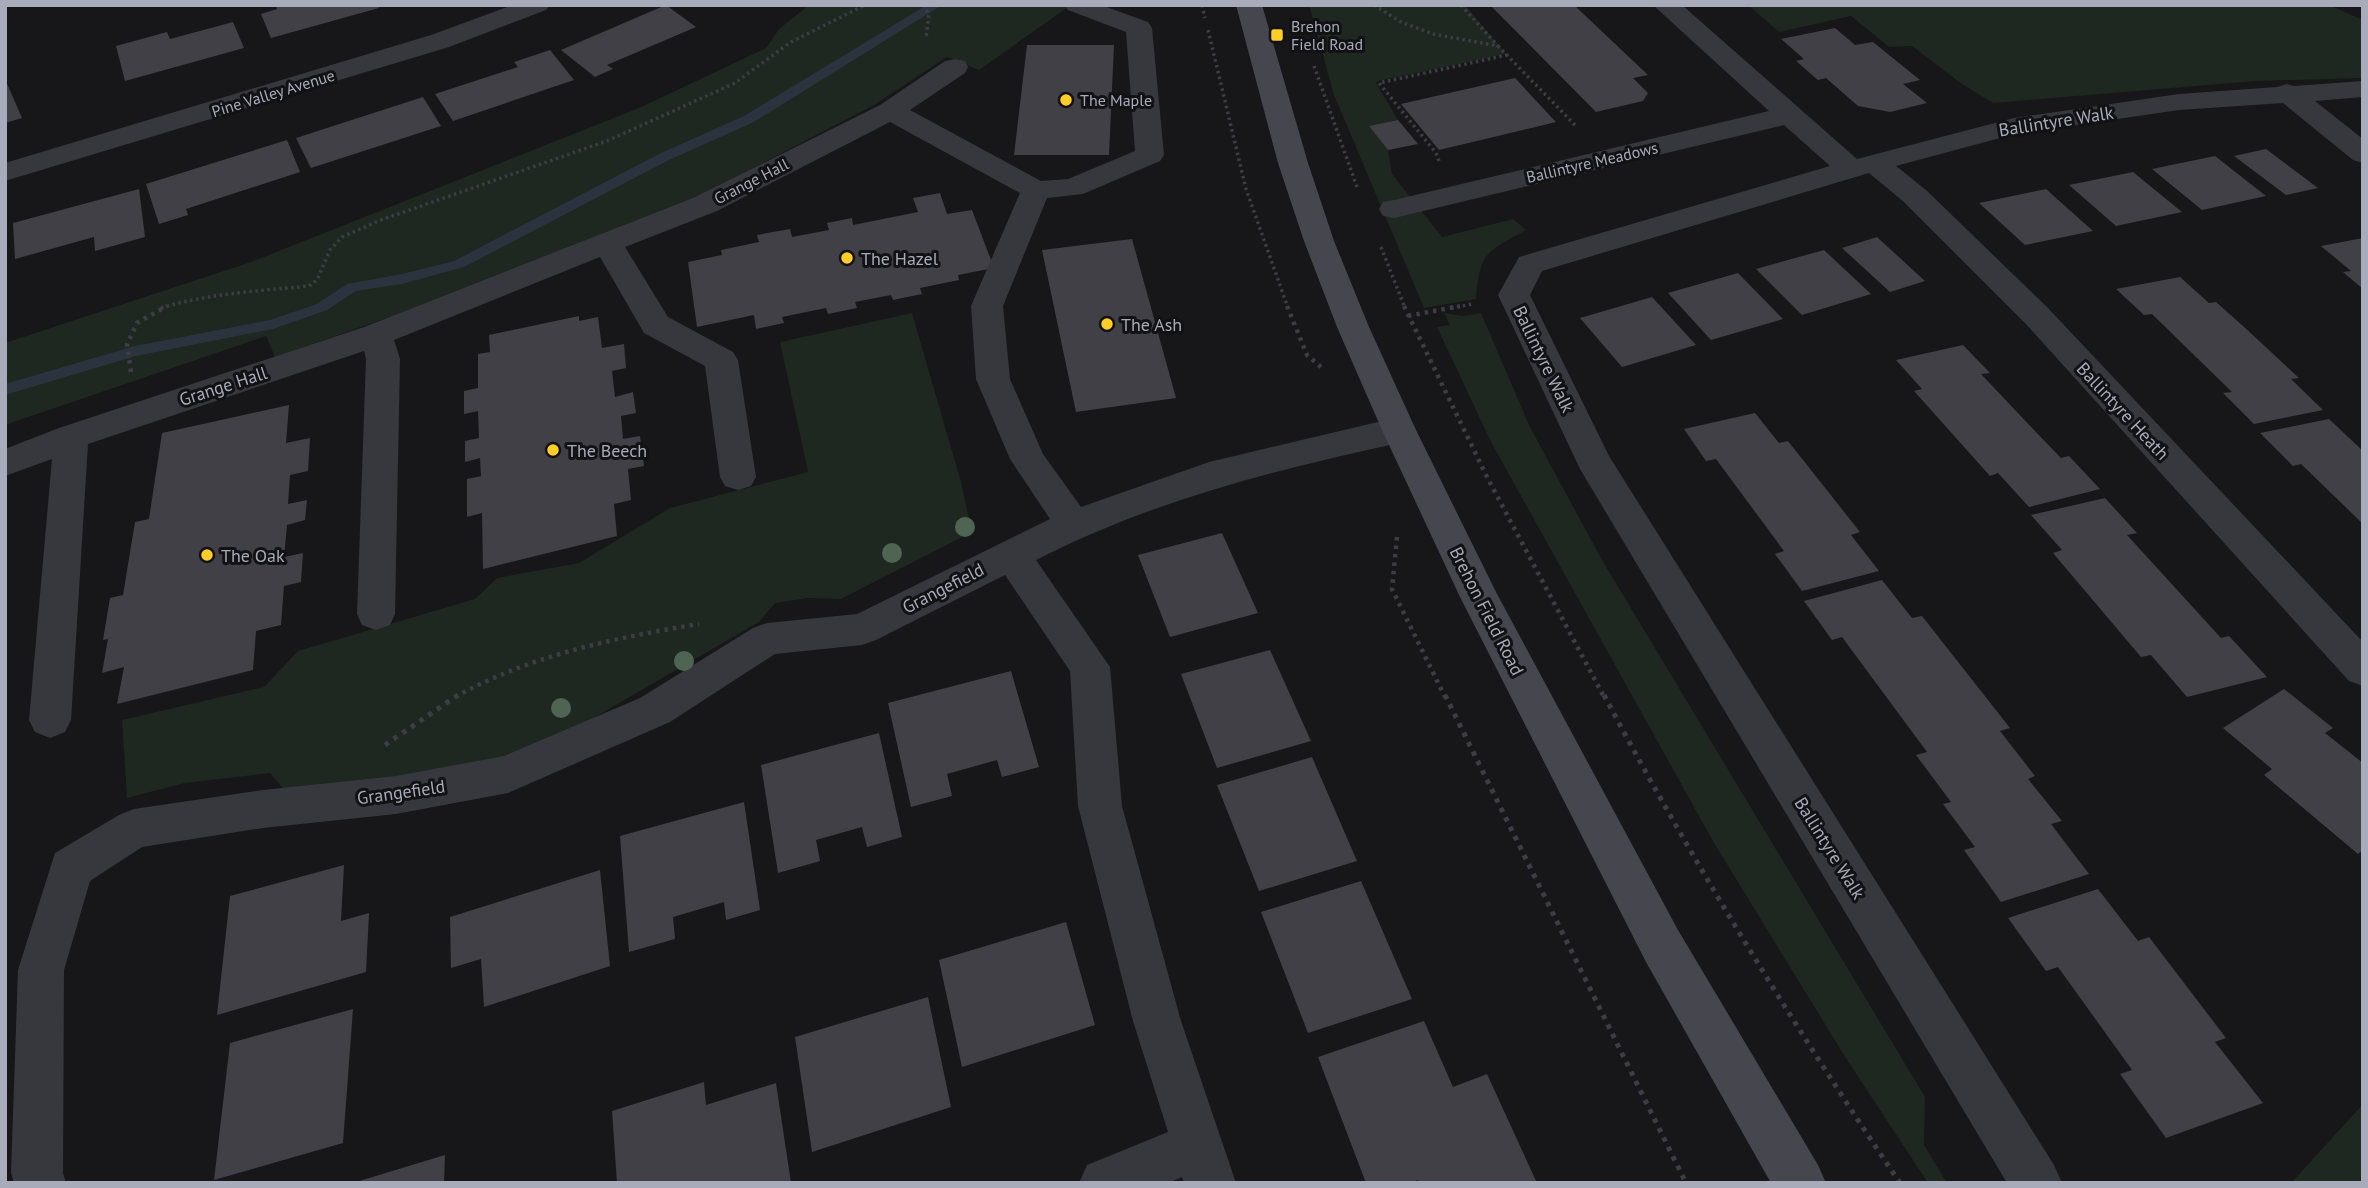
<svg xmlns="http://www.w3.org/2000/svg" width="2368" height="1188" font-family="'PT Sans',sans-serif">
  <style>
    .green { fill: #1e2720 }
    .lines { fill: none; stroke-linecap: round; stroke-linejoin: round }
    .stream { fill: #2b343e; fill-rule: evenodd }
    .building { fill: #404046 }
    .path-far2 { stroke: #3d3e45; stroke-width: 3.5; stroke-dasharray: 2.5 3.5; stroke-linecap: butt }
    .path-far1 { stroke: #3d3e45; stroke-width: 4.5; stroke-dasharray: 3.5 5; stroke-linecap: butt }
    .path { stroke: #3d3e45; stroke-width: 5; stroke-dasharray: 4.5 6; stroke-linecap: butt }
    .street { fill: #37373e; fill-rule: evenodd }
    .secondary { fill: #45464e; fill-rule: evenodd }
    .tree { fill: #4f6553 }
    .poi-dot { fill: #ffcd28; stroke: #121114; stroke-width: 2.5 }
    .labels { text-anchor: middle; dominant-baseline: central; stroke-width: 6; stroke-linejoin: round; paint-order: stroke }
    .far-poi-label { font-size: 16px; fill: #a7abba; stroke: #121114; text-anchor: start }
    .far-street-label { font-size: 16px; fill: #a7abba; stroke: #121114 }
    .street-label { font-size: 18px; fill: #a7abba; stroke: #121114 }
    .poi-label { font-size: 18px; fill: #a7abba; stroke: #121114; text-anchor: start }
  </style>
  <rect width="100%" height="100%" fill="#171619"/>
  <!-- green -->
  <g class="green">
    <path d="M809,5H1071L979,70L947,57L874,105L705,193L395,315L275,357L266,336L5,425V343L251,262L639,108L766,48L779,29Z"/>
    <path d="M1309,5H1465L1506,54L1378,81L1376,83L1398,120L1370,126L1388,150L1392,174L1442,237L1513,219L1526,230C1486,253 1480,251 1476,299L1424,308L1334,95Z"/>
    <path d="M1748,5H2329L2363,20V78L2255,81L1993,103L1962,84L1912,46L1889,47L1851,16L1779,32Z"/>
    <path d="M912,313L961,482L972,532L841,599L808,598L775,603L759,622L509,767L291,798L270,773L185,783L127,798L122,720L264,687L298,651L475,599L497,578L579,563L670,508L808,472L780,342Z"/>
    <path d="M1444,313L1463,316L1481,313L1530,427L1602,560L1925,1097L1924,1145L1947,1183H1928L1847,1060L1714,843L1491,442L1437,327L1450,325Z"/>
    <path d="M2363,1104V1183H2291Z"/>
  </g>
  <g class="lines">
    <!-- stream -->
    <path class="stream" d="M927,5H942L754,122L669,160L464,267L402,284L356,291L327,310L273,329L136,356L5,395V384L135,346L270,320L317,304L347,284L402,274L454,261L659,154L744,116Z"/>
  </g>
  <!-- building -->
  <g class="building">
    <path d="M276,5H377L379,8L271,38L261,14L277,9Z"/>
    <path d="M666,5L696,27L607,65L613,69L595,77L561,50Z"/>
    <path d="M1490,5H1574L1648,75L1633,78L1648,93L1643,101L1596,112Z"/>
    <path d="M233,22L244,48L125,81L116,46L167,32L170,39Z"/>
    <path d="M1835,28L1855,45L1873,42L1920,80L1903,84L1927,103L1890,112L1858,106L1826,78L1818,80L1796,61L1804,59L1781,39Z"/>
    <path d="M1027,45H1114L1109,155H1014Z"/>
    <path d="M550,50L574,80L453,121L435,94L518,67L514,62Z"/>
    <path d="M1515,78L1556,122L1439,150L1401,104Z"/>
    <path d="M5,79L22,118L5,123Z"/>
    <path d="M423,97L441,126L311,168L296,138Z"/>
    <path d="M1398,120L1418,144L1388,150L1369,126Z"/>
    <path d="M287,140L300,172L186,209L188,215L159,224L146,184Z"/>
    <path d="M2266,149L2318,188L2286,195L2234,156Z"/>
    <path d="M2215,156L2266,196L2202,210L2152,169Z"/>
    <path d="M2133,172L2182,212L2116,226L2069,185Z"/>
    <path d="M139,189L145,237L95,251L94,237L15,259L13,223Z"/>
    <path d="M2046,189L2093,231L2025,245L1979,203Z"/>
    <path d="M940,193L947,214L972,210L994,268L958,275L959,280L920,288L922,294L893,300L891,295L855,302L857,308L828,314L826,308L782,317L784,323L756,329L754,315L697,327L688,262L722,255L721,250L759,242L757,235L790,229L792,237L829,230L827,223L852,218L853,225L918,212L913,198Z"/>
    <path d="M1877,237L1925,281L1890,292L1842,248Z"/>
    <path d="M2363,238V289L2343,272L2351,271L2321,246Z"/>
    <path d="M1132,239L1176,398L1076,412L1042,250Z"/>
    <path d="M1824,250L1871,294L1802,315L1756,269Z"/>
    <path d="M1738,273L1783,319L1711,340L1668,293Z"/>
    <path d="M2180,277L2209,303L2216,302L2243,326L2299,378L2291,379L2323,410L2254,424L2223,393L2232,392L2152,314L2144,315L2116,289Z"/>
    <path d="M1652,297L1696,345L1622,367L1580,318Z"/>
    <path d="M579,316V321L598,317L602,348L624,344L626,368L612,371L615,397L633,392L636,413L621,416L623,439L640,436L644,466L628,469L631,500L614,504L617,536L483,569L482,513L467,517V479L481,476L480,458L465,462V441L479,438L478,411L464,414V391L478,388V354L490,352L489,335Z"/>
    <path d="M1963,345L1990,373L1981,374L2033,429L2061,458L2069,456L2100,489L2029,507L1998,473L1990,476L1914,391L1922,389L1896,360Z"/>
    <path d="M289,405L286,443L310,438L308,471L290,475L288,504L307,500L305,520L287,525L284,557L303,553L301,582L284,586L281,625L256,631L253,670L117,704L124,667L102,673L108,639L103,640L110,598L123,595L135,522L149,519L162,433Z"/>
    <path d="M1755,413L1779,443L1788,441L1860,532L1851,535L1879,571L1802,591L1775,554L1784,551L1716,459L1706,461L1684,429Z"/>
    <path d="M2329,419L2363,451V524L2301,464L2293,466L2260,433Z"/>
    <path d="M2105,498L2137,533L2127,535L2221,638L2229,636L2267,677L2187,697L2151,655L2141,657L2053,553L2062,550L2031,515Z"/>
    <path d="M1222,533L1258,613L1170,637L1138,555Z"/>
    <path d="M1882,580L1912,618L1922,616L2010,728L2000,731L2035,776L2028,779L2062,821L2051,824L2089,874L2001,902L1964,850L1975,847L1943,804L1951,802L1916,755L1927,752L1842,637L1832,640L1804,601Z"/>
    <path d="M1270,650L1311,741L1217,768L1181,674Z"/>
    <path d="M1011,671L1039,767L1002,777L997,760L947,774L952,796L911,807L888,703Z"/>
    <path d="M2284,689L2333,728L2325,733L2363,763V850L2358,854L2264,775L2272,769L2223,728Z"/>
    <path d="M879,733L902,837L867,847L862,827L816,840L820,861L778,873L761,765Z"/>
    <path d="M1312,757L1357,861L1259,891L1217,785Z"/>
    <path d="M744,802L760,910L726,920L724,902L673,917L675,939L629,952L620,836Z"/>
    <path d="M344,865L341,921L369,913L366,972L217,1015L230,896Z"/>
    <path d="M600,870L610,966L484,1007L481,959L451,968L450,917Z"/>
    <path d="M1361,881L1412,999L1308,1033L1261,912Z"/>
    <path d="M2098,889L2138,941L2149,937L2226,1038L2215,1042L2263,1103L2166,1138L2120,1074L2132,1070L2058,967L2046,971L2008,918Z"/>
    <path d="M1066,922L1095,1025L962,1067L939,960Z"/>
    <path d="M928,997L951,1107L812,1152L795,1037Z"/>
    <path d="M353,1009L343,1143L214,1180L230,1043Z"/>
    <path d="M1424,1021L1453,1087L1487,1074L1537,1183H1419L1418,1180L1410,1183H1366L1318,1057Z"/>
    <path d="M704,1082L706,1105L776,1083L791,1183H617L612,1111Z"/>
    <path d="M445,1155L444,1183H356V1182Z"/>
  </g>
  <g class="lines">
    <!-- path-far2 -->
    <g class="path-far2">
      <path d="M923,5L929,14L926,38"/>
      <path d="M1202,5L1205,18"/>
      <path d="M1374,5L1401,22L1433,34L1498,46L1575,125"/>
      <path d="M1461,5L1498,46"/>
      <path d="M1208,30L1246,189L1288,308"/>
      <path d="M1314,66L1357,187"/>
      <path d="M1439,161L1436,153L1379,83L1507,55"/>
      <path d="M1381,247L1405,308"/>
      <path d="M161,308C210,293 259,291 309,286L317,280L330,250L342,237L381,220L607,141L735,83L791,42L865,5"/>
      <path d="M1451,308L1473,304"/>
    </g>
    <!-- path-far1 -->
    <g class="path-far1">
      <path d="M1287,306L1307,355L1321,367"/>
      <path d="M1404,306L1488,479L1604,697"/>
      <path d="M1408,316L1460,306"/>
      <path d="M131,372L127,344L137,323L167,306"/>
      <path d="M1397,537L1392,589L1445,697"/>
      <path d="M455,697C531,655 614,638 699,624"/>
    </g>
    <!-- path -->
    <g class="path">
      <path d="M1445,695L1686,1183"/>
      <path d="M1604,695C1693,863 1794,1026 1900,1183"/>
      <path d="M385,745L458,695"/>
    </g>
    <!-- street -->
    <g class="street">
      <path d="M513,5H550L546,10L449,47L5,181V163L431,35Z"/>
      <path d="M1064,5H1101L1148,22L1152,28L1164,155L1160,161L1083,194L1047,198L1003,306L1010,379L1043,454L1081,507L1209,462L1399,417L1411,421L1416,430L1411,439L1399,443C1271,471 1154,500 1036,560L1110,667L1122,806L1181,1021L1236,1183H1184L1182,1177L1168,1183H1079L1087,1165L1168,1132L1133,1021L1078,806L1070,671L1005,575L876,640L862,645L775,654L670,722L508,793L396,814L263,828L142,847L90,881L64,970L63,1173L66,1183H14L11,1173L18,970L55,853L119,815L134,809L263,790L396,776L504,756L640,698L753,628L767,623L857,614L1050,519L1010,459L976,379L971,306L1020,193L890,122L717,211L625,247L668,317L733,352L738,360L756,477L751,486L738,490L725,486L720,477L705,366L644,333L600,257L394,340L400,359L395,614L390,625L376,630L362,625L357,614L366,359L364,351L88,444L71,720L65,732L50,738L35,732L29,720L52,459L5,476V449L59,428L364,327L695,197L880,105L945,61L955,59L965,61L968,67L965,73L910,110L1041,181L1068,179L1135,151L1126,32L1068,10Z"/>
      <path d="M1653,5H1682L1857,159L2014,118L2179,94L2277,87L2287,84L2294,86L2363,81V97L2315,101L2363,139V163L2353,160L2283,103L2179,110L2015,134L1896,166L1926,190L2047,307L2363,642V686L2349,681L2025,323L1904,202L1869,173L1542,271L1530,295L1609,456L2054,1165L2062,1183H2007L1580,469L1498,295L1519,257L1830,166L1784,125L1394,218L1383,216L1379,209L1383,202L1394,200L1769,111Z"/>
    </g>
    <!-- secondary -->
    <path class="secondary" d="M1236,5H1262L1308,163L1334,241L1369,327L1416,430L1496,592L1678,930L1818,1165L1826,1183H1771L1646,962L1460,597L1382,430L1337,327L1304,241L1278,163Z"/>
  </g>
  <!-- trees -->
  <g class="tree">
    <circle cx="965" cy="527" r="10"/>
    <circle cx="892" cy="553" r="10"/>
    <circle cx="684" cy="661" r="10"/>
    <circle cx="561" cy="708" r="10"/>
  </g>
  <!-- markers -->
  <g class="poi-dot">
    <rect x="1270" y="28" width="14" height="14" rx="3.5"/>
    <circle cx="1066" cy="100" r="7"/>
    <circle cx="847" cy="258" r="7"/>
    <circle cx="1107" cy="324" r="7"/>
    <circle cx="553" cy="450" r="7"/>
    <circle cx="207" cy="555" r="7"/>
  </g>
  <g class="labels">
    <!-- far-poi labels -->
    <g class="far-poi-label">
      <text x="1291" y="26">Brehon<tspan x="1291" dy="18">Field Road</tspan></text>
      <text x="1080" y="100">The Maple</text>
    </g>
    <!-- far-street labels -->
    <g class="far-street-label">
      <text transform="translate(273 93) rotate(-17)">Pine Valley Avenue</text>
      <text transform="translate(1592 162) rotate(-13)">Ballintyre Meadows</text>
      <text transform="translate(751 181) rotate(-27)">Grange Hall</text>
    </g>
    <!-- street labels -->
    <g class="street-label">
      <text transform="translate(2056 121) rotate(-9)">Ballintyre Walk</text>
      <text transform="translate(1544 359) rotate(64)">Ballintyre Walk</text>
      <text transform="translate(223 386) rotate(-18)">Grange Hall</text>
      <text transform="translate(2123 411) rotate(47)">Ballintyre Heath</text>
      <text transform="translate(943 588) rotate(-27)">Grangefield</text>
      <text transform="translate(1487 611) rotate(63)">Brehon Field Road</text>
      <text transform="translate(401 792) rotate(-8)">Grangefield</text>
      <text transform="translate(1830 848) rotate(58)">Ballintyre Walk</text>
    </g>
    <!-- poi labels -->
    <g class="poi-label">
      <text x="861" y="258">The Hazel</text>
      <text x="1121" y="324">The Ash</text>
      <text x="567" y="450">The Beech</text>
      <text x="221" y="555">The Oak</text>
    </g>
  </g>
  <!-- border -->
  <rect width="2368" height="1188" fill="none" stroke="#a7abba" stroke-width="14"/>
</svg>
